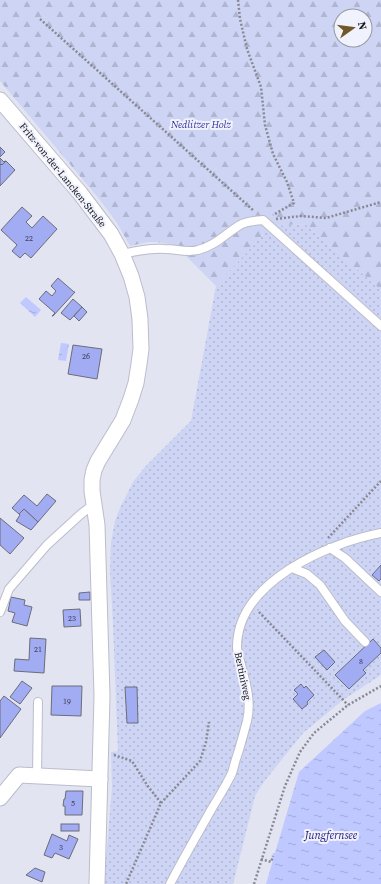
<svg xmlns="http://www.w3.org/2000/svg" width="381" height="884" font-family="'Source Serif 4',serif">
  <style>
    .forest { fill: url(#forest-firs); fill-rule: evenodd }
    .garden { fill: url(#garden-dots) }
    .water { fill: url(#water-ripples) }
    .building { fill: #a2acf3; stroke: #6b6d79 }
    .lines { fill: none; stroke-linecap: round; stroke-linejoin: round }
    .lane-casing { stroke: #bbbdcb; stroke-width: 10 }
    .street-casing { stroke: #bbbdcb; stroke-width: 17 }
    .path { stroke: #888993; stroke-width: 2.5; stroke-dasharray: 2 2; stroke-linecap: butt }
    .lane { stroke: #fff; stroke-width: 8 }
    .street { stroke: #fff; stroke-width: 15 }
    .labels { text-anchor: middle; dominant-baseline: central; stroke-width: 4; stroke-linejoin: round; paint-order: stroke }
    .number-label { font-size: 8px; fill: #383c51 }
    .park-label { font-size: 10px; font-style: italic; fill: #37359a; stroke: #f0f2fd }
    .street-label { font-size: 10px; fill: #15161b; stroke: #f0f2fd }
    .water-label { font-size: 11px; font-style: italic; fill: #22147a; stroke: #f0f2fd }
  </style>
  <defs>
    <pattern id="forest-firs" width="22" height="20" patternUnits="userSpaceOnUse"><rect width="22" height="20" fill="#ced4f4"/><path d="M5 1l3.5 6h-7zM16 11l3.5 6h-7z" fill="#b0b5d1"/></pattern>
    <pattern id="garden-dots" width="8" height="8" patternUnits="userSpaceOnUse"><rect width="8" height="8" fill="#ced4f4"/><path d="M2 2h.1M6 6h.1" fill="none" stroke="#b0b5d1" stroke-width="1.8" stroke-linecap="round"/></pattern>
    <pattern id="water-ripples" width="26" height="14" patternUnits="userSpaceOnUse"><rect width="26" height="14" fill="#bfc8ff"/><path d="M2 4q2-2 4 0t4 0M15 11q2-2 4 0t4 0" fill="none" stroke="#a3abda"/></pattern>
  </defs>
  <rect width="100%" height="100%" fill="#e2e4f2"/>
  <!-- forest -->
  <path class="forest" d="M0,0H381V290L305,224L271,226L216,286L175,245L157,242H148L130,246L117,223L100,200L0,81ZM341,16H365V40H341Z"/>
  <!-- garden -->
  <path class="garden" d="M305,224L381,290V675L343,700L303,733L263,783L255,796L233,884H104L112,787L111,752L118,751L113,625L110,570L111,542L115,521L120,508L133,482L144,468L191,421L216,286L271,226Z"/>
  <!-- water -->
  <g class="water">
    <path d="M26,297L41,310L35,317L20,303Z"/>
    <path d="M61,343L69,344L66,361L58,360Z"/>
    <path d="M381,703V884H266L273,860H271L273,853H275L299,772L365,711Z"/>
  </g>
  <!-- building -->
  <g class="building">
    <path d="M0,147L5,152L0,157Z"/>
    <path d="M0,158L4,162L5,161H6L2,165L1,164L0,165Z"/>
    <path d="M6,161L15,170L0,186V165L1,164L2,165Z"/>
    <path d="M22,207L32,216L26,222L32,228L43,216L57,229L31,258L25,253L20,258L12,251L17,245L1,230Z"/>
    <path d="M58,278L74,292H75L53,316H52L55,313L39,299L46,291L52,296L56,291L51,286Z"/>
    <path d="M73,299L82,307L70,320L61,313Z"/>
    <path d="M82,307L87,312L79,321L74,316Z"/>
    <path d="M73,345L102,349L97,379L68,374Z"/>
    <path d="M47,494L56,501L38,522L24,509L19,514L12,508L24,495L37,506Z"/>
    <path d="M24,509L38,522L31,530L16,521L20,515L19,514Z"/>
    <path d="M0,518L24,538L10,554L0,545Z"/>
    <path d="M381,565V579L379,581L372,575Z"/>
    <path d="M90,592V600H79V593Z"/>
    <path d="M11,597L25,600L24,605L32,607L27,626L12,622L15,613L8,611Z"/>
    <path d="M80,609L81,626L64,627L63,610Z"/>
    <path d="M30,638L46,639L44,673L14,671L15,659L29,660Z"/>
    <path d="M373,639L381,648V653L363,670L366,673L349,689L335,675Z"/>
    <path d="M324,650L335,662L327,670L315,657Z"/>
    <path d="M22,681L32,688L20,704L10,697Z"/>
    <path d="M301,684L304,688L306,686L314,695L307,702L308,704L302,709L293,699L298,694L294,690Z"/>
    <path d="M52,686H82L81,716L51,715Z"/>
    <path d="M125,687H137L138,723H127Z"/>
    <path d="M4,696L21,709L0,738V701Z"/>
    <path d="M66,791H83L82,815H65V806H63L64,799H65Z"/>
    <rect x="61" y="824" width="18" height="7"/>
    <path d="M52,834L67,841L69,835L78,839L69,859L55,853L52,858L44,855Z"/>
    <path d="M35,868L45,872L42,882L26,875Z"/>
  </g>
  <g class="lines">
    <!-- lane casing -->
    <g class="lane-casing">
      <g id="lane">
        <path d="M122,254C136,251 150,248 165,249C176,249 187,253 198,250C215,246 225,234 240,225C246,221 256,221 263,220L381,326"/>
        <path d="M330,548L345,558L381,592"/>
        <path d="M292,568L307,574L320,585L345,621L365,642"/>
        <path d="M0,612L9,589L47,545L81,514L94,504"/>
        <path d="M37,776L38,702"/>
        <path d="M170,884C183,859 197,835 211,810C218,798 226,786 232,773C234,767 235,761 237,756C241,744 244,732 247,721C252,700 245,681 240,661C239,657 237,651 237,647C237,582 328,543 381,533"/>
      </g>
    </g>
    <!-- street casing -->
    <g class="street-casing">
      <g id="street">
        <path d="M0,100L80,193L111,234L122,254L131,276L137,297L140,319L141,349L139,364L136,383L131,399L123,420L98,461L94,470L92,480V491L97,525L102,696L97,884"/>
        <path d="M0,798L19,775L100,779"/>
      </g>
    </g>
    <!-- path -->
    <g class="path">
      <path d="M238,0L240,19L247,49L261,87L265,125L273,154L287,182L294,203L273,215"/>
      <path d="M40,19L254,211"/>
      <path d="M276,219L301,216L326,218L381,202"/>
      <path d="M328,538L381,481"/>
      <path d="M259,612L348,705"/>
      <path d="M114,755L132,761L147,785L161,803L126,884"/>
      <path d="M161,803L200,761L206,742L209,722"/>
      <path d="M261,859L271,862L273,856"/>
      <path d="M254,884L285,786L300,752L314,733L348,705L381,686"/>
    </g>
    <!-- lane -->
    <use href="#lane" class="lane"/>
    <!-- street -->
    <use href="#street" class="street"/>
  </g>
  <g class="labels">
    <!-- number labels -->
    <g class="number-label">
      <text x="29" y="238">22</text>
      <text x="86" y="356">26</text>
      <text x="72" y="618">23</text>
      <text x="38" y="649">21</text>
      <text x="361" y="661">8</text>
      <text x="67" y="701">19</text>
      <text x="73" y="803">5</text>
      <text x="61" y="847">3</text>
    </g>
    <!-- park labels -->
    <g class="park-label">
      <text x="201" y="124">Nedlitzer Holz</text>
    </g>
    <!-- street labels -->
    <g class="street-label">
      <text transform="translate(63 175) rotate(51)">Fritz-von-der-Lancken-Straße</text>
      <text transform="translate(243 676) rotate(78)">Bertiniweg</text>
    </g>
    <!-- water labels -->
    <g class="water-label">
      <text x="331" y="835">Jungfernsee</text>
    </g>
  </g>
  <!-- north arrow -->
  <g transform="translate(353 28) rotate(76)"><circle r="19" fill="#f0f2fd" stroke="#989aa3"/>
  <path d="M0-3L7 15L0 10L-7 15Z" fill="#705628"/>
  <text y="-6" font-size="11" font-weight="bold" text-anchor="middle" fill="#15161b">N</text>
  </g>
</svg>
